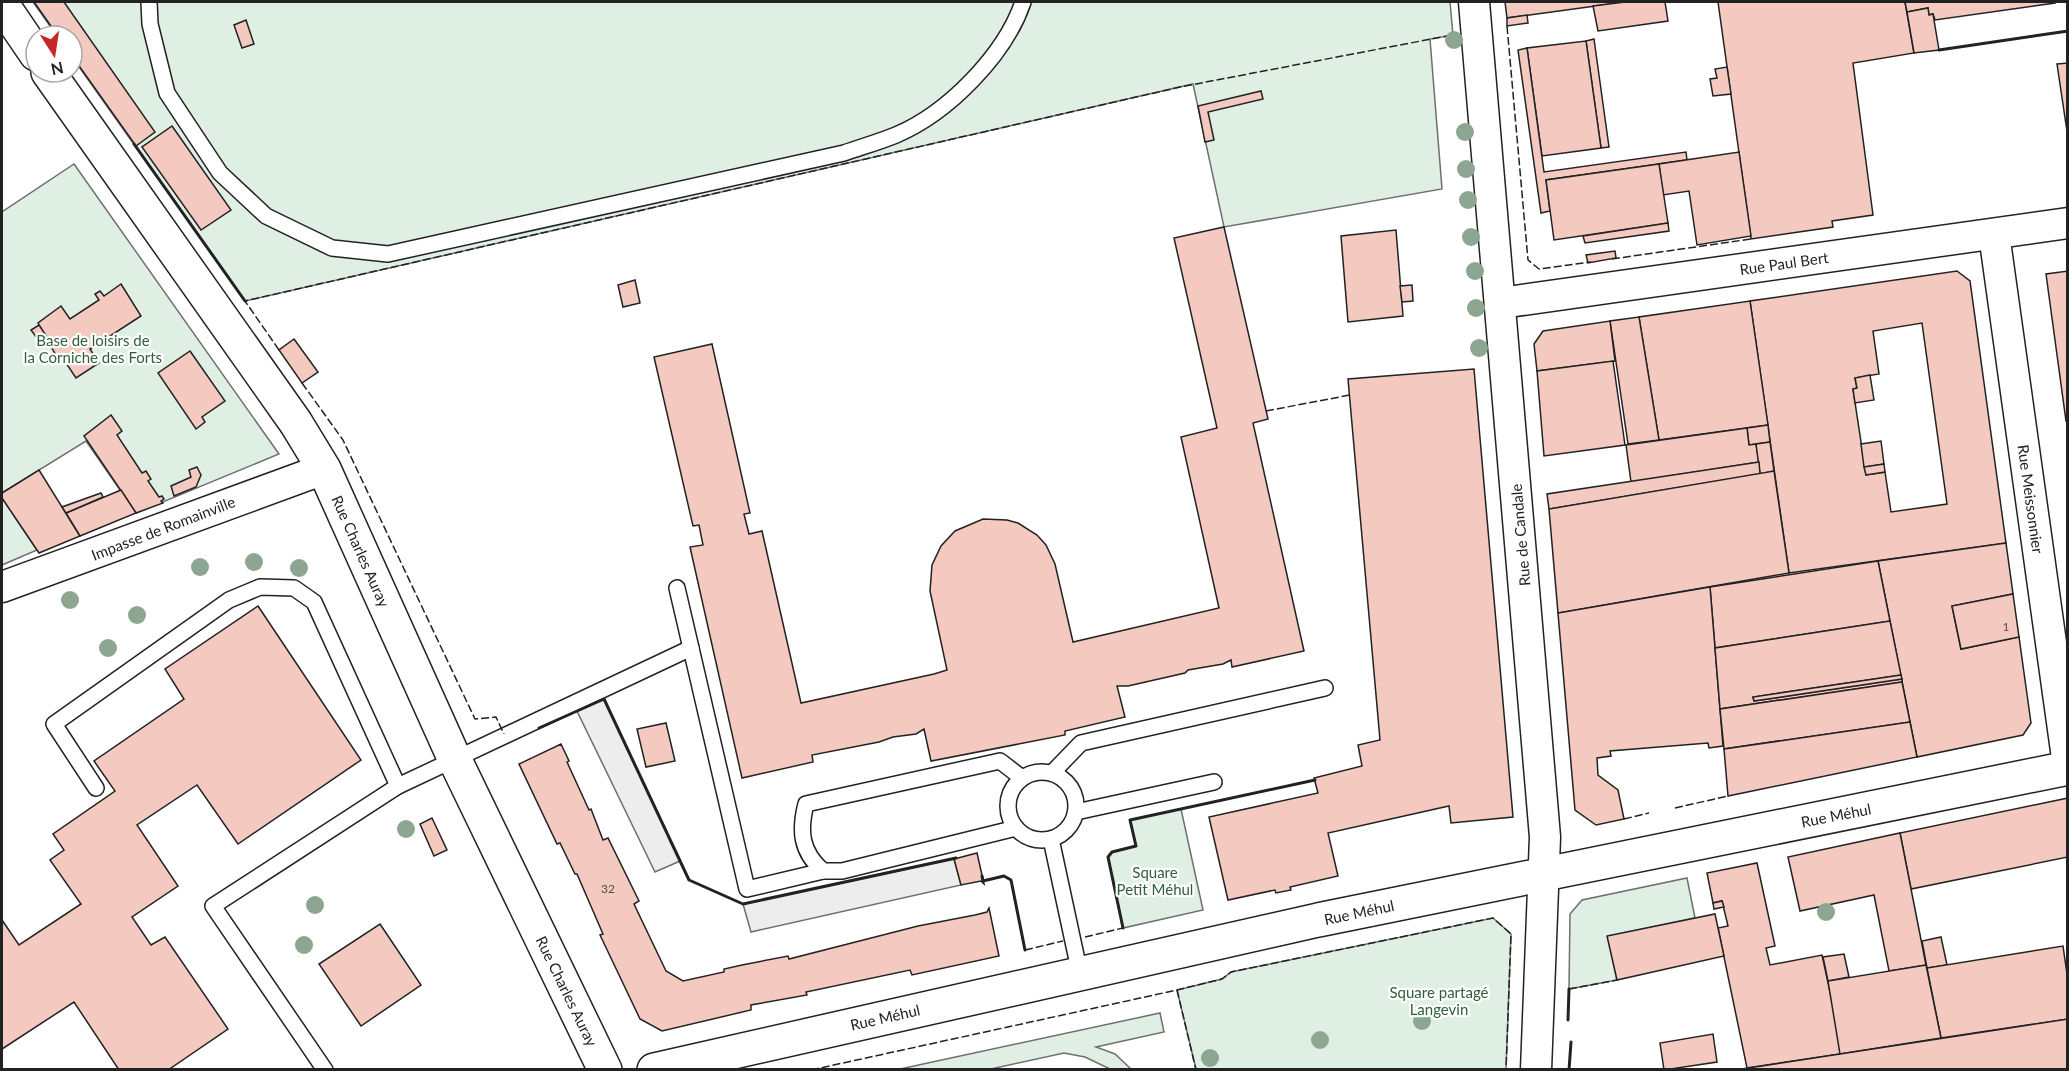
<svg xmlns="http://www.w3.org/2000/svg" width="2069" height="1071" font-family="Lato,sans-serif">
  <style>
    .green { fill: #e0efe3; stroke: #6f6f6f; stroke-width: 1.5 }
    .parking { fill: #ededed; stroke: #6f6f6f; stroke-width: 1.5 }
    .building { fill: #f3c9c0; stroke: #222; stroke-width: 1.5; fill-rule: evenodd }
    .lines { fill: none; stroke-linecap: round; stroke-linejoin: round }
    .lane-casing { stroke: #222; stroke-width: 18 }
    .street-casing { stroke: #222; stroke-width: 33 }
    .secondary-casing { stroke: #222; stroke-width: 36 }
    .lane { stroke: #fff; stroke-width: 15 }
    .street { stroke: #fff; stroke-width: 30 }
    .secondary { stroke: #fff; stroke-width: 33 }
    .fence { stroke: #222; stroke-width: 1.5; stroke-dasharray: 8 3; stroke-linecap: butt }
    .wall { stroke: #222; stroke-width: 3 }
    .tree { fill: #8da692 }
    .labels { text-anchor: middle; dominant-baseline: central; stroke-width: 4.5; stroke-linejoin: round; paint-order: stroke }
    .number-label { font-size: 12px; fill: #564c4a }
    .street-label { font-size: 15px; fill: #222; stroke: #fff }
    .park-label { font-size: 15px; fill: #2f5e38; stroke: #fff }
  </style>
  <rect width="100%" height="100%" fill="#fff"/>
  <!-- green -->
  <g class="green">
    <path d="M33,2H1450L1453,35L1430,39L1442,189L1224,227L1193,84L245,301L72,57V36H57Z"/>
    <path d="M74,164L279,454L136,513L86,441L2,493V212Z"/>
    <path d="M2,498L37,550L2,565Z"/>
    <path d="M1181,809L1203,910L1123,928L1108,857L1112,852L1136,846L1130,820Z"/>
    <path d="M1687,878L1695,918L1608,936L1617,980L1569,989L1570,914L1582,900Z"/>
    <path d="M1493,918L1511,934L1506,1069H1196L1177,990L1222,979L1231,972Z"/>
    <path d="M1160,1013L1164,1032L1096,1047L1115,1054L1131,1069H1110L1085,1057L1064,1053L991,1069H900Z"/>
  </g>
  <!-- parking -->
  <g class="parking">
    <path d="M604,699L680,861L655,872L577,711Z"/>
    <path d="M954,859L961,885L751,932L743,904Z"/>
  </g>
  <!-- building -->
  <g class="building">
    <path d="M34,2H64L155,132L136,146L72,56V36H58Z"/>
    <path d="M1505,2H1625L1507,18Z"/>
    <path d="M1625,2H1665L1668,21L1598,31L1593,6Z"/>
    <path d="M1718,2H1905L1914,53L1853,63L1873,215L1832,221L1833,227L1751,239Z"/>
    <path d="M1905,2H2055V3L1935,20L1933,14L1929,15L1928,8L1907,12Z"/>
    <path d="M1928,8L1929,15L1933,14L1939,50L1914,53L1907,12Z"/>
    <path d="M1527,15L1528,23L1507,26V18Z"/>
    <path d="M246,20L254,44L242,48L234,25Z"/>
    <path d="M1594,39L1609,147L1601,148L1586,41Z"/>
    <path d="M1586,41L1601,148L1542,156L1527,48Z"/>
    <path d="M1527,48L1544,172L1686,152L1687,160L1546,180L1550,211L1541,213L1518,50Z"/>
    <path d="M2068,63V138L2057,64Z"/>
    <path d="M1727,67L1731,94L1713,96L1710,79L1717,78L1715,69Z"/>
    <path d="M1261,91L1263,99L1208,112L1214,140L1205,142L1198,106Z"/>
    <path d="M172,126L231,210L201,230L142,147Z"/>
    <path d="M1739,152L1751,236L1697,245L1689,191L1663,195L1659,164Z"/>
    <path d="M1659,164L1668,223L1554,240L1546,180Z"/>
    <path d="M1668,223L1669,231L1585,243L1583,236Z"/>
    <path d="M1224,227L1268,419L1253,423L1304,651L1232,667L1231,660L1223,664L1188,670L1185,673L1128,686H1117L1125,717L1065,731V735L931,761L924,729L916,734L893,737L879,742L812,755L813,762L742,778L690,547L703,545L699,525L693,526L654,357L712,344L750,513L744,514L749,534L762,531L801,703L934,674L947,670L930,591L932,565L941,546L955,531L983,519L1007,520L1018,523L1037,535L1046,545L1055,564L1073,642L1219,608L1181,437L1217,428L1174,238Z"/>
    <path d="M1396,230L1403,316L1348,322L1341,236Z"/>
    <path d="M1615,251L1616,258L1588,263L1586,255Z"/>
    <path d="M1957,271L1970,281L2006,543L1789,573L1750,301ZM1922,323L1947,504L1891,512L1885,472L1866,475L1853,389L1857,388L1855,378L1879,374L1873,331Z"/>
    <path d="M2068,271V421H2066L2046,274Z"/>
    <path d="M635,280L640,303L623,307L618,285Z"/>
    <path d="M121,284L141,316L90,349L99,363L76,378L62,357L58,359L38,323L61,306L70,319L99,300L95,294L100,291L104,296Z"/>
    <path d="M1412,285L1413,301L1402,302L1400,286Z"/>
    <path d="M1750,301L1768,425L1659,440L1639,317Z"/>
    <path d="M1639,317L1659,440L1628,444L1610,321Z"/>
    <path d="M1610,321L1615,361L1537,371L1534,344L1543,331Z"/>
    <path d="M39,325L47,337L40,342L31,330Z"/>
    <path d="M294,339L318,372L302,383L279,350Z"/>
    <path d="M190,351L225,401L202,417L205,422L196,429L158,373Z"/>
    <path d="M1613,361L1625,445L1544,456L1537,371Z"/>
    <path d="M1474,369L1513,817L1451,823L1449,806L1328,833L1338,876L1290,887L1291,890L1276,893L1275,890L1228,900L1209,817L1318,793L1314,778L1362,766L1358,745L1380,740L1348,379Z"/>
    <path d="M1870,375L1874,400L1855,403L1853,389L1857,388L1855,378Z"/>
    <path d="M111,415L122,431L117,435L142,473L146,471L151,479L148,481L159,497L162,496L164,499L161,501L163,503L136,513L84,436Z"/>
    <path d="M1768,425L1770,442L1749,445L1747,428Z"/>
    <path d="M1747,428L1749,445L1756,444L1759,462L1631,482L1626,445Z"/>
    <path d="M1881,441L1884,464L1864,467L1861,444Z"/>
    <path d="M1770,442L1774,471L1760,474L1756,444Z"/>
    <path d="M1759,462L1760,474L1549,509L1547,494Z"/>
    <path d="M1884,464L1885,472L1866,475L1864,467Z"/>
    <path d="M197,467L201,475L196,487L174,496L171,486L191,477L189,470Z"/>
    <path d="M39,470L80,536L39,553L2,498V493Z"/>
    <path d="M1774,471L1789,573L1558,613L1549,509Z"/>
    <path d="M121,490L136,513L80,536L66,513Z"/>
    <path d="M101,493L103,497L66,513L62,507Z"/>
    <path d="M2006,543L2013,594L1952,606L1961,649L2019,637L2031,723L2023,735L1917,757L1878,561Z"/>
    <path d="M1878,561L1890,621L1715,648L1710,587Z"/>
    <path d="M1710,587L1723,746L1709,748L1708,743L1610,751L1611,756L1597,758L1598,775L1618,790L1624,819L1596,825L1575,810L1558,613Z"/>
    <path d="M2013,594L2019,637L1961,649L1952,606Z"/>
    <path d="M258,606L361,760L238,844L197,785L137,825L178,886L132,917L151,945L165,937L228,1029L168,1070H119L74,1002L2,1049V920L19,945L81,904L50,860L64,850L53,834L115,791L94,761L184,699L165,669Z"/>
    <path d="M1890,621L1901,675L1753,697L1754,701L1902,679V682L1720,709L1715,648Z"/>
    <path d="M1901,675L1902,679L1754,701L1753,697Z"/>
    <path d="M1902,682L1910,722L1724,749L1720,709Z"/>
    <path d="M1910,722L1917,757L1728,796L1724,749Z"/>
    <path d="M666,723L675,761L646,767L637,729Z"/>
    <path d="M561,744L569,761L567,762L589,810L591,809L603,840L608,838L639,901L634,904L666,971L683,981L724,972V969L742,965L788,956L789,959L918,926L975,915L987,912L989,908L999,956L912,975L910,970L806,992L807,995L751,1005V1010L662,1031L640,1019L600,935L603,934L577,874H575L560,843L557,844L519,764Z"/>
    <path d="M2068,798V857L1911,889L1900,833Z"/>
    <path d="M432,818L447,850L434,856L420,824Z"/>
    <path d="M1900,833L1926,965L1889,971L1874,895L1800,911L1788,857Z"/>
    <path d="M977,853L984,884L981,881L961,885L954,859Z"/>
    <path d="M1757,863L1775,946L1766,948L1770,965L1822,955L1837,1024L1840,1054L1747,1068L1718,928L1728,926L1722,901L1713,903L1707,873Z"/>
    <path d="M1722,901L1724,907L1714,909L1713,903Z"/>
    <path d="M1715,914L1724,956L1617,980L1607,936Z"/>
    <path d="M380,924L421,985L361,1026L319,964Z"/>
    <path d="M1941,937L1947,965L1927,968L1922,941Z"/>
    <path d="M2063,946L2068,981V1019L1941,1038L1927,968Z"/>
    <path d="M1844,954L1849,977L1828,981L1823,957Z"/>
    <path d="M1926,965L1941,1038L1840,1054L1828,981Z"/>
    <path d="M2068,1019V1070H1735L1840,1054Z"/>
    <path d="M1713,1034L1717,1062L1664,1070L1660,1043Z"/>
  </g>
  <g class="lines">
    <!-- lane casing -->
    <g class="lane-casing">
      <g id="lane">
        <path d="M149,2L150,24L167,93L220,173L266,216L332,248L388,254L844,153C861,147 879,142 896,135C948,113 1005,55 1023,2"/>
        <path d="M677,588L747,889L823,871"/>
        <circle cx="1042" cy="806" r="34"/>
        <path d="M1052,773L1081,743L1325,688"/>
        <path d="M398,786L691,648"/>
        <path d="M96,788L54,724L229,600L260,587L294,588L314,602L398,786L213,906L325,1070"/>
        <path d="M1076,812L1214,782"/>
        <path d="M1016,828L842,871H823C801,852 799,831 806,804L1000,761L1022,778"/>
        <path d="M1051,839L1080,974"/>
      </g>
    </g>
    <!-- street casing -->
    <g class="street-casing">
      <g id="street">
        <path d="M1474,2L1545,837L1536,1070"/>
        <path d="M1994,234L2068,765"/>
        <path d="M1501,303L2068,223"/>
        <path d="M2,587L324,469"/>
      </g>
    </g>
    <!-- secondary casing -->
    <g class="secondary-casing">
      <g id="secondary">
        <path d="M2,4L36,54"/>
        <path d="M48,72L296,423L324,469L455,760L605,1070"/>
        <path d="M654,1070L1318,920L2068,768"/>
      </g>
    </g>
    <!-- lane -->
    <use href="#lane" class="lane"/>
    <!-- street -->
    <use href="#street" class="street"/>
    <!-- secondary -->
    <use href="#secondary" class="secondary"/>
    <!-- fence -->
    <g class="fence">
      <path d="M1507,26L1528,260L1539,269L1591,262"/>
      <path d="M1612,259L1751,239"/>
      <path d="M279,350L245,301L1180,87L1447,36"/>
      <path d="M302,383L343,440L475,719L496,717L504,734"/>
      <path d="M1266,411L1350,395"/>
      <path d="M1675,808L1728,796"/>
      <path d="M1624,819L1649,813"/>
      <path d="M1085,937L1123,928"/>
      <path d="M1025,950L1063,941"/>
      <path d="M1569,989L1617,980"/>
      <path d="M1177,990L1196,1070"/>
      <path d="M811,1070L1177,990L1222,979L1231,972L1493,918L1511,934L1506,1070"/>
    </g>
    <!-- wall -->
    <g class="wall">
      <path d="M1939,50L2068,31"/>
      <path d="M134,144L245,301"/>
      <path d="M539,728L604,699L689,880L743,904L956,858"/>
      <path d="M982,876L983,881L1004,876L1011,880L1025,950"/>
      <path d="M1123,928L1108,857L1112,852L1136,846L1130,820L1315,780"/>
      <path d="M1568,1020L1569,989"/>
      <path d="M1569,1070L1571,1042"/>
    </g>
  </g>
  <!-- trees -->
  <g class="tree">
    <circle cx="1454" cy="40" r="9"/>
    <circle cx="1465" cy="132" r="9"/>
    <circle cx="1466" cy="169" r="9"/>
    <circle cx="1468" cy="200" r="9"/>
    <circle cx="1471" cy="237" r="9"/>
    <circle cx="1475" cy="271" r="9"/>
    <circle cx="1476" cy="308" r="9"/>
    <circle cx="1479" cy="348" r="9"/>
    <circle cx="254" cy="562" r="9"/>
    <circle cx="200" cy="567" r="9"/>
    <circle cx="299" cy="568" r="9"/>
    <circle cx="70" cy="600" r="9"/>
    <circle cx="137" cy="615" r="9"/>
    <circle cx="108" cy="648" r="9"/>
    <circle cx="406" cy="829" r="9"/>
    <circle cx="315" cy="905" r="9"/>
    <circle cx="1826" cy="912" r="9"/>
    <circle cx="304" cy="945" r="9"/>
    <circle cx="1422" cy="1021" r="9"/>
    <circle cx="1320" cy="1040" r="9"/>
    <circle cx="1210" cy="1058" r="9"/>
  </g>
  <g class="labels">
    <!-- number labels -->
    <g class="number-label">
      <text x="2006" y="626">1</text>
      <text x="608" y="888">32</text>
    </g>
    <!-- street labels -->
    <g class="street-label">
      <text transform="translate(1784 263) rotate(-8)">Rue Paul Bert</text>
      <text transform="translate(2031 499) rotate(82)">Rue Meissonnier</text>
      <text transform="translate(163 528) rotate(-21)">Impasse de Romainville</text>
      <text transform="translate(1520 535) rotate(-95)">Rue de Candale</text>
      <text transform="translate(361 551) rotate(66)">Rue Charles Auray</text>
      <text transform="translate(1836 815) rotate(-11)">Rue Méhul</text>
      <text transform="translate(1359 912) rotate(-12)">Rue Méhul</text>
      <text transform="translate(567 991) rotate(64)">Rue Charles Auray</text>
      <text transform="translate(885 1017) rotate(-13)">Rue Méhul</text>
    </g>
    <!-- park labels -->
    <g class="park-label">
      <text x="93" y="340">Base de loisirs de<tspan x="93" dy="17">la Corniche des Forts</tspan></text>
      <text x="1155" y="872">Square<tspan x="1155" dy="17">Petit Méhul</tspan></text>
      <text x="1439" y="992">Square partagé<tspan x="1439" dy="17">Langevin</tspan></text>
    </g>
  </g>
  <!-- border -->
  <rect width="2069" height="1071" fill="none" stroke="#222222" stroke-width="6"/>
  <!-- north arrow -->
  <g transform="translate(54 54) rotate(168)"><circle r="28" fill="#ffffff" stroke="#a7a7a7" stroke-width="1.5"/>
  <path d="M0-4.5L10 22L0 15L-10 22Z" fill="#c62828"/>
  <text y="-9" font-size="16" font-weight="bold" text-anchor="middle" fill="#222222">N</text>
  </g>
</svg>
